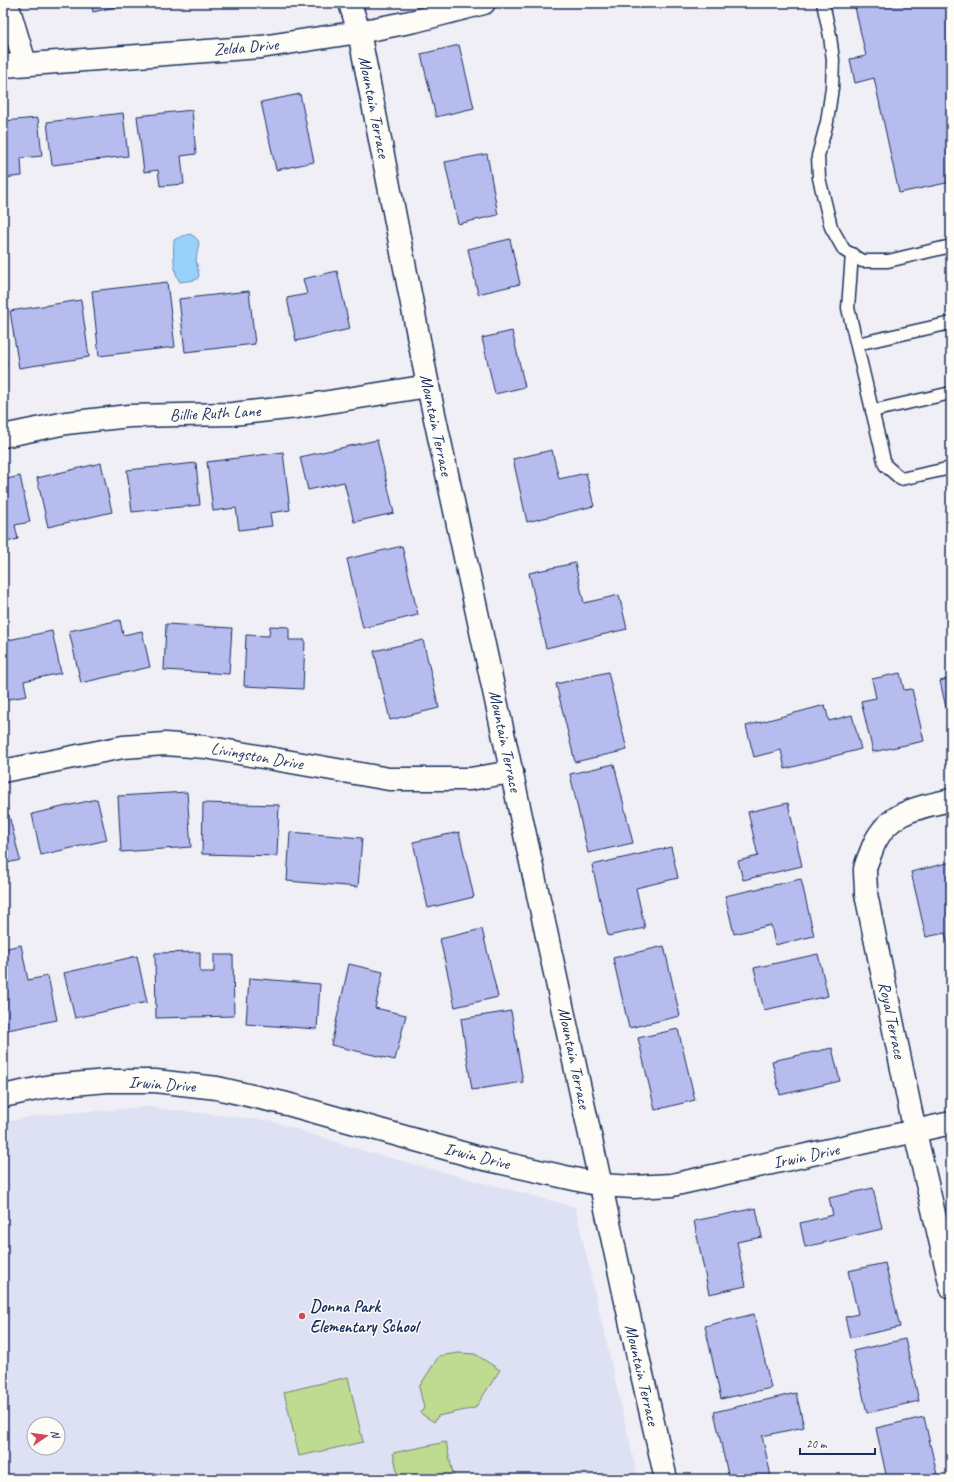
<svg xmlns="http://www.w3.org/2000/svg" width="954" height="1482" font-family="Caveat,sans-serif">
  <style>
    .built { fill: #dee0f3; fill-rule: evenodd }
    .green { fill: #bfda91; stroke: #6d8478 }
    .water { fill: #99d1f8; stroke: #6790ba }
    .building { fill: #b6bcee; stroke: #1b2f5e }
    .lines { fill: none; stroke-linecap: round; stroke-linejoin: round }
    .lane-casing { stroke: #1b2f5e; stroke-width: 15 }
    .street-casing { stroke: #1b2f5e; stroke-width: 25 }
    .lane { stroke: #fdfcf7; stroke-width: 12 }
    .street { stroke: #fdfcf7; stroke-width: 22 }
    .poi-dot { fill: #d1495b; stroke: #fdfcf7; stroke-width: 1.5 }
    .labels { text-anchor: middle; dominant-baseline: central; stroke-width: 3; stroke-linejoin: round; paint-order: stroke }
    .street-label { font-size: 17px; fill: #1b2f5e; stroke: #fdfcf7 }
    .poi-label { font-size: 17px; font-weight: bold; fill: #1b2f5e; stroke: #fdfcf7; text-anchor: start }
  </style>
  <rect width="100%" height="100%" fill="#efeff5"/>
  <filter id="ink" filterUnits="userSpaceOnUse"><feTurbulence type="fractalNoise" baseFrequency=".025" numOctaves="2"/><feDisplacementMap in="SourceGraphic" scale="8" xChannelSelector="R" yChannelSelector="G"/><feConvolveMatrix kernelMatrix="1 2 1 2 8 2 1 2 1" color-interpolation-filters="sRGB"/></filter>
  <g filter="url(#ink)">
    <!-- built -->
    <path class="built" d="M146,1107L271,1121L367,1152L575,1207L638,1479H3V1123L34,1116ZM34,1424H58V1448H34Z"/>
    <!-- green -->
    <g class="green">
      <path d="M458,1353L475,1354L500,1370L475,1408L438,1416L434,1422L420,1413L424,1408L419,1387L439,1356Z"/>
      <path d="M348,1377L363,1442L299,1456L284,1392Z"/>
      <path d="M446,1442L454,1479H399L393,1453Z"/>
    </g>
    <!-- water -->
    <path class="water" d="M190,234L195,237L199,242L196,260L199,275L198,278L195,280L180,282C173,273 173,251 174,240L182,236Z"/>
    <!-- building -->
    <g class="building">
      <path d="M91,3H133L93,12Z"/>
      <path d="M854,3H951V182L899,193L874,78L855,83L850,59L866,56Z"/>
      <path d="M459,45L474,108L436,117L421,54Z"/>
      <path d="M300,94L314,162L276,170L261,102Z"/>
      <path d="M192,110L196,154L181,156L184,184L160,186L158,170L144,172L137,116Z"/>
      <path d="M123,113L128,156L52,165L47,122Z"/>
      <path d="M38,118L42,156L21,158L22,176L3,178V121Z"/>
      <path d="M487,154L498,215L458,224L445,162Z"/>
      <path d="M510,239L520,284L478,294L468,249Z"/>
      <path d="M337,271L350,329L296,341L287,298L307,294L303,279Z"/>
      <path d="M167,282L175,347L99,356L92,291Z"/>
      <path d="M249,291L255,344L185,352L179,299Z"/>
      <path d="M81,300L89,357L19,368L10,311Z"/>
      <path d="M512,331L525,387L495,394L482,338Z"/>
      <path d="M3,347L7,366L3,367Z"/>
      <path d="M377,440L394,513L354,522L344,482L308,490L300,457Z"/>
      <path d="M552,450L559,479L586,473L594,506L527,522L513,459Z"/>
      <path d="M283,452L290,510L270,513L272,526L239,530L236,508L213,511L207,462Z"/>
      <path d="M101,463L112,512L48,527L37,478Z"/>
      <path d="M196,463L200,505L132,512L127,470Z"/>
      <path d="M20,476L30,522L15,525L18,539L3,543V480Z"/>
      <path d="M402,546L418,615L363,628L347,559Z"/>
      <path d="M575,563L584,603L619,595L627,629L546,648L529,573Z"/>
      <path d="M120,620L123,635L142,631L150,667L81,683L69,631Z"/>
      <path d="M166,624L232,628L229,674L164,670Z"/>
      <path d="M270,626L289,627V640H305L303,689L244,686L246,635L269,636Z"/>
      <path d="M52,631L61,673L24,681L27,696L3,700V641Z"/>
      <path d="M423,640L439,708L390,720L374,651Z"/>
      <path d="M608,672L627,750L575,762L556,684Z"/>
      <path d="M900,673L904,690L912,689L924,741L873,752L861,701L876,698L872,679Z"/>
      <path d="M951,678V730L940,681Z"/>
      <path d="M825,705L829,721L852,715L861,749L785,769L781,750L754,757L746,726Z"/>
      <path d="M614,764L633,843L588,853L570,774Z"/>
      <path d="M187,792L191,847L121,852L118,796Z"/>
      <path d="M97,799L107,840L41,855L32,814Z"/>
      <path d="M203,803L279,805L277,856L202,854Z"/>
      <path d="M788,803L802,866L743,880L738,861L758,856L748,812Z"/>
      <path d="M9,815L20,860L3,864V817Z"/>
      <path d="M290,832L362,838L358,887L287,881Z"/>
      <path d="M459,832L474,897L428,908L413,842Z"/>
      <path d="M671,847L678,878L636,888L645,928L608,936L592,865Z"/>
      <path d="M951,862V948H949L945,933L926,937L911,872Z"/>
      <path d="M801,879L814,936L775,945L771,925L734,934L725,896Z"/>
      <path d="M482,929L498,997L455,1007L440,939Z"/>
      <path d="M21,945L28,980L48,976L57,1020L3,1031V949Z"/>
      <path d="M664,946L680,1016L629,1028L613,958Z"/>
      <path d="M200,952V972H214V955H233L234,1016L156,1018L155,953Z"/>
      <path d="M818,954L828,996L764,1010L754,968Z"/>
      <path d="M137,956L147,1002L75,1018L64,973Z"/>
      <path d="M349,964L383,972L375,1008L406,1015L395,1060L331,1045Z"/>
      <path d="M951,975V995L947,976Z"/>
      <path d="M249,978L320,984L317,1029L246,1024Z"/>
      <path d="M511,1011L523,1082L472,1090L461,1019Z"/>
      <path d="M678,1029L695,1100L655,1110L638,1038Z"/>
      <path d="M832,1048L840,1081L780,1095L772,1061Z"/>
      <path d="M873,1188L882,1229L805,1247L800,1223L833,1215L829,1198Z"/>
      <path d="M756,1208L762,1237L737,1242L746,1286L709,1294L694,1221Z"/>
      <path d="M885,1263L900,1327L850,1338L845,1317L858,1314L848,1271Z"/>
      <path d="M754,1314L771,1388L721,1399L705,1326Z"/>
      <path d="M905,1339L919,1401L867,1413L853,1351Z"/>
      <path d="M796,1393L804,1427L762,1436L771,1476L758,1479H729L714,1412Z"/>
      <path d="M924,1417L938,1479H887L876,1428Z"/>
    </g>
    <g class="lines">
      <!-- lane casing -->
      <g class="lane-casing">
        <g id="lane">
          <path d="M823,3L830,36L833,60L832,88L827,122L818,156L819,178L831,227L844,250L862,261H888L951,246"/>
          <path d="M852,254L848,308L885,465L901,479L951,468"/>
          <path d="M857,344L951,323"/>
          <path d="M872,411L951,393"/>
        </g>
      </g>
      <!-- street casing -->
      <g class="street-casing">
        <g id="street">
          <path d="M7,3L25,63"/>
          <path d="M350,3L359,32L428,386L638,1357L666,1479"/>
          <path d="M3,66L261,47L359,32L415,21L484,3"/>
          <path d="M3,436L66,423L129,416L232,414L297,407L428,386"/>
          <path d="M3,771L123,747L165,744L205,747L389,779H470L512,772"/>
          <path d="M951,800C915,808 884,813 871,852C869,857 866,863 865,869C865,877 866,886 866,894L915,1132L951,1287"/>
          <path d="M3,1096L51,1086L107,1081H155L217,1088L287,1104L480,1158L601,1185L633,1187L672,1185L951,1123"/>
        </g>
      </g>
      <!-- lane -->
      <use href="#lane" class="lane"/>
      <!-- street -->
      <use href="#street" class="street"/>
    </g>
  </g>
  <!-- markers -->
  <circle class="poi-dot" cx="302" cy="1316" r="4"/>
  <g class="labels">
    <!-- street labels -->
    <g class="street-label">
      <text transform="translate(246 47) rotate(-5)">Zelda Drive</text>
      <text transform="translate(374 107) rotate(79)">Mountain Terrace</text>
      <text transform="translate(215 413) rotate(-3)">Billie Ruth Lane</text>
      <text transform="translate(436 425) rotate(78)">Mountain Terrace</text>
      <text transform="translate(505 741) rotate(78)">Mountain Terrace</text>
      <text transform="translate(257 756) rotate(10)">Livingston Drive</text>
      <text transform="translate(892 1020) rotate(78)">Royal Terrace</text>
      <text transform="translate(574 1058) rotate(78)">Mountain Terrace</text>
      <text transform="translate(162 1084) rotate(4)">Irwin Drive</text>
      <text transform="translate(477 1156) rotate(14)">Irwin Drive</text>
      <text transform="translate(806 1156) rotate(-12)">Irwin Drive</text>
      <text transform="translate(642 1375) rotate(77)">Mountain Terrace</text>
    </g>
    <!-- poi labels -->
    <g class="poi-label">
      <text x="310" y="1306">Donna Park<tspan x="310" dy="20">Elementary School</tspan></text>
    </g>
  </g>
  <!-- margin -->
  <rect width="954" height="1482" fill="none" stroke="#fdfcf7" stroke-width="16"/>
  <rect x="8" y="8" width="938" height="1466" fill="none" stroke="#1b2f5e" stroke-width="1.5" filter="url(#ink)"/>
  <!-- north arrow -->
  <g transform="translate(46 1436) rotate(77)"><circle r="19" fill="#fdfcf7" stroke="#a3aaba"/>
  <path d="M0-3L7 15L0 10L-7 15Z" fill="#d1495b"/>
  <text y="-6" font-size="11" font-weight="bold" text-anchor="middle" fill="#1b2f5e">N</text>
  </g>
  <!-- scale -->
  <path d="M800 1448v6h75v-6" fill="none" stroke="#1b2f5e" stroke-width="2"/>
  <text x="806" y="1448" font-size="12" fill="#1b2f5e" stroke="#fdfcf7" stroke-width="3" paint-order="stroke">20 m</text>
</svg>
